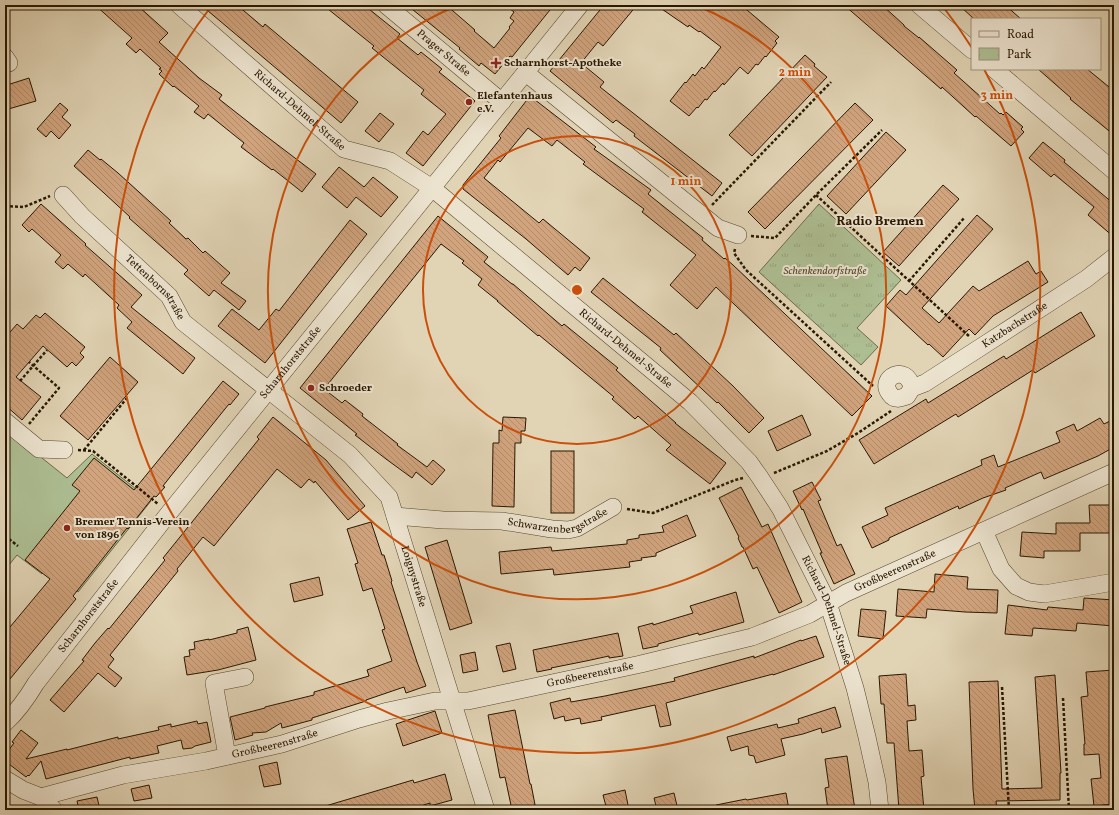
<svg xmlns="http://www.w3.org/2000/svg" width="1119" height="815" font-family="Vollkorn,serif">
  <style>
    .park { fill: url(#park-tufts); stroke: #6b6a49 }
    .pitch { fill: #adbe92; stroke: #6b6a49 }
    .building { fill: url(#building-back-hatch); stroke: #291700 }
    .lines { fill: none; stroke-linecap: round; stroke-linejoin: round }
    .minor-casing { stroke: #57462d; stroke-width: 18 }
    .path { stroke: #291700; stroke-width: 2.5; stroke-dasharray: 3 2; stroke-linecap: butt }
    .minor { stroke: #ece3cf; stroke-width: 17 }
    .ring { fill: none; stroke: #cb4f0a; stroke-width: 2 }
    .poi-dot { fill: #8f2418; stroke: #ece3cf; stroke-width: 1.5 }
    .labels { text-anchor: middle; dominant-baseline: central; stroke-width: 4; stroke-linejoin: round; paint-order: stroke }
    .street-label { font-size: 11px; fill: #291700; stroke: #ece3cf }
    .poi-label { font-size: 11px; font-weight: bold; fill: #291700; stroke: #ece3cf; text-anchor: start }
    .park-label { font-size: 11px; font-style: italic; fill: #51492c; stroke: #ece3cf }
    .quarter-label { font-size: 13px; font-weight: bold; fill: #291700; stroke: #ece3cf }
    .centre { fill: #cb4f0a; stroke: #ece3cf; stroke-width: 2 }
    .ring-label { font-size: 12px; text-anchor: middle; font-weight: bold; fill: #cb4f0a; stroke: #ece3cf; stroke-width: 4; stroke-linejoin: round; paint-order: stroke }
  </style>
  <defs>
    <pattern id="park-tufts" width="24" height="20" patternUnits="userSpaceOnUse"><rect width="24" height="20" fill="#adbe92"/><path d="M3 7l-1-3M5 7V3M7 7l1-3M15 17l-1-3M17 17v-4M19 17l1-3" fill="none" stroke="#95a37c"/></pattern>
    <pattern id="building-back-hatch" width="6" height="6" patternUnits="userSpaceOnUse"><rect width="6" height="6" fill="#d1a47e"/><path d="M-1 5l2 2M0 0l6 6M5-1l2 2" fill="none" stroke="#b38c6b"/></pattern>
  </defs>
  <rect width="100%" height="100%" fill="#e1d4b5"/>
  <filter id="stains"><feTurbulence type="fractalNoise" baseFrequency=".005" numOctaves="4"/><feColorMatrix values="0 0 0 0 .2 0 0 0 0 .09 0 0 0 0 .02 0 0 0 .5 -.17"/></filter>
  <radialGradient id="worn" r=".72"><stop offset=".6" stop-color="#630" stop-opacity="0"/><stop offset="1" stop-color="#630" stop-opacity=".3"/></radialGradient>
  <!-- park -->
  <path class="park" d="M819,204L901,280L857,328L878,347L861,365L759,272Z"/>
  <!-- pitch -->
  <path class="pitch" d="M9,430L32,450L67,478L92,454L151,501L78,592L48,568L42,574L17,555L5,570V435Z"/>
  <!-- building -->
  <g class="building">
    <path d="M95,5H137L168,33L159,42L199,78L222,95L219,99L266,136L316,174L302,192L273,169L272,170L241,147L244,143L208,114L204,119L194,112L199,106L174,86L173,87L159,74L162,71L159,69L161,68L140,49L136,53L126,44L132,38Z"/>
    <path d="M201,5H237L263,27L265,24L358,102L341,123Z"/>
    <path d="M323,5H364L400,34L397,38L418,55L421,52L442,69L439,72L475,101L423,166L406,153L423,131L428,135L446,114L421,94L424,90L372,48L374,46Z"/>
    <path d="M407,5H446L475,30L474,31L494,48L510,28L509,27L514,21L510,18L514,12L505,5H554L512,57L510,56L495,74L481,63L479,66L459,49L460,48Z"/>
    <path d="M604,5H637L603,46L598,42L581,63L604,82L600,87L722,183L712,196L634,136L635,134L616,120L613,123L550,71Z"/>
    <path d="M656,5H741L779,37L775,41L777,43L766,57L765,56L758,65L756,64L748,74L740,67L724,85L723,83L715,92L714,91L707,100L705,99L698,108L697,107L689,116L670,101L685,82L686,83L693,74L695,76L702,67L704,69L721,47L700,31L699,32L689,25L688,27Z"/>
    <path d="M844,5H882L904,25V26L919,38V37L957,70L954,73L1000,114L1001,113L1003,115L1006,112L1023,127L1021,129L1024,132L1011,146L976,116L975,117L942,87L941,89Z"/>
    <path d="M959,5H1005L1021,19H974Z"/>
    <path d="M805,55L815,64L814,66L827,77L752,156L729,135Z"/>
    <path d="M1038,69H1087L1114,91V135L1070,99L1071,98Z"/>
    <path d="M29,78L36,101L5,110V91L8,90L7,85Z"/>
    <path d="M530,96L596,147L594,149L651,190L648,194L703,238L702,240L724,259L725,258L733,265L872,396L852,416L716,287L697,309L670,285L696,255L642,212L644,209L583,164L585,162L557,140L552,146L528,128L500,162L498,160L484,178L539,223L543,219L590,258L580,271L575,267L568,275L526,239L463,189V185L501,138L499,136Z"/>
    <path d="M60,103L68,110L62,117L71,125L59,139L51,131L46,137L37,129Z"/>
    <path d="M855,103L873,120L765,229L748,212Z"/>
    <path d="M380,113L394,124L379,142L365,131Z"/>
    <path d="M886,132L906,150L846,214L827,196Z"/>
    <path d="M1043,142L1065,160L1064,162L1114,204V237L1088,215L1094,207L1054,174L1051,177L1029,158Z"/>
    <path d="M88,150L100,160L101,159L118,173L171,221L169,223L186,239L188,238L203,253L205,251L230,273L221,283L246,301L239,310L214,290L209,296L184,274L188,270L129,218L130,217L104,193L74,166Z"/>
    <path d="M339,167L364,187L373,177L398,197L381,217L356,197L347,208L322,187Z"/>
    <path d="M943,185L959,199L899,266L883,252Z"/>
    <path d="M41,204L86,244L85,245L142,295L131,307L195,358L183,374L127,328L132,322L117,308L119,305L85,274L83,277L68,264L63,269L55,262L61,255L32,229L29,232L22,225Z"/>
    <path d="M977,215L993,229L922,308L939,323L973,286L979,291L1028,261L1036,274L1041,271L1048,282L993,316L975,335L969,329L943,357L929,344L928,345L886,306L900,290L906,295Z"/>
    <path d="M438,216L488,257L484,262L512,284H513L562,326L564,324L618,368L616,370L651,401L676,423H675L726,463L710,484L666,450L671,445L638,416L635,419L612,399L614,397L539,335L538,336L497,301H498L478,285L482,279L462,263L464,261L441,244L324,389L342,403L345,400L363,414L362,416L398,444L397,445L427,467L433,460L445,470L432,485L416,472L412,478L386,459L355,435L357,434L300,388Z"/>
    <path d="M350,220L367,234L265,363L218,326L232,309L259,330L276,309L279,311Z"/>
    <path d="M603,278L674,335L676,333L733,386L764,418L749,433L718,402L717,403L660,350L661,348L591,292Z"/>
    <path d="M1081,312L1095,336L1035,373L1033,370L958,417L956,414L874,464L859,440L926,399L928,403L1004,356L1006,359Z"/>
    <path d="M45,313L85,347L80,353L84,357L76,366L72,362L67,367L43,346L16,377L41,397L22,420L5,405V338L17,324L23,329L36,315L40,318Z"/>
    <path d="M110,357L138,382L88,440L60,416Z"/>
    <path d="M223,381L239,394L230,405L229,404L170,477L163,486L165,487L156,497L154,496L128,529L127,528L73,596L76,599L5,685V633L50,579L25,560L80,491L72,485L94,458L134,490Z"/>
    <path d="M802,415L811,435L777,451L768,431Z"/>
    <path d="M273,417L326,460L365,506L348,520L315,481L314,483L309,479L301,488L277,469L214,546L203,537L177,569L178,571L110,655L114,659L108,667L122,678L115,687L98,673L64,712L50,700L84,661L82,660L95,643L108,628L109,629L165,560L163,558L259,439L257,437Z"/>
    <path d="M503,417L526,418L525,431H521V443H515L514,507L492,506L493,443H499V430L502,431Z"/>
    <path d="M1100,418L1104,424L1114,419V447L1098,456L1044,479L1041,472L1005,488L1006,490L983,498L959,509L958,506L889,538V540L872,548L862,527L888,515L885,508L982,465L981,460L994,455L998,467L1060,442L1056,432L1074,424L1077,431Z"/>
    <rect x="551" y="451" width="23" height="62"/>
    <path d="M812,482L821,500L818,501L837,546L841,544L855,574L834,584L820,553H822L803,509L802,510L793,491Z"/>
    <path d="M741,487L762,527L768,524L802,602L779,613L757,567L753,569L743,547H742L738,538L739,537L719,498Z"/>
    <path d="M1089,505H1114V533H1080V551H1044V558L1020,556L1022,532L1056,534V523H1090Z"/>
    <path d="M687,515L696,536L656,553V556L641,558L642,560L629,562L630,567L554,575L553,569L501,574L499,552L551,547L552,551L627,544V540L639,538V535L664,532L662,526Z"/>
    <path d="M371,522L382,555H384L392,581L391,582L417,662L426,686L406,693L404,687L366,700V701L312,718V720L282,728L281,723L266,732L252,733L253,735L235,740L230,717L265,708V707L314,695V692L369,676L367,670L392,661L382,630L385,629L372,588L363,591L355,564L358,563L347,529Z"/>
    <path d="M447,540L472,623L450,630L425,547Z"/>
    <path d="M935,574L968,577L967,589L998,590L997,613L965,612L927,609L926,618L896,616L898,589L934,592Z"/>
    <path d="M319,577L323,595L294,602L290,584Z"/>
    <path d="M736,592L744,622L699,635L698,633L658,644V646L643,649L638,627L653,623V625L693,613L690,606Z"/>
    <path d="M1084,598L1114,600V626L1077,623L1076,631L1033,628L1032,636L1005,634L1008,605L1047,610L1048,607L1083,610Z"/>
    <path d="M861,609L886,611L883,639L858,636Z"/>
    <path d="M248,627L256,660L218,670L187,675L184,657L190,656L189,650L195,649L194,642L209,639V640L237,633V630Z"/>
    <path d="M618,633L623,656L609,658V656L586,661L551,668L552,669L537,672L533,650Z"/>
    <path d="M816,636L824,657L773,675V674L666,703L671,725L660,727L655,705L601,717L602,720L581,724L580,718L565,721L564,716L554,719L550,703L570,698L571,702L605,696L675,681L674,678L754,656V658L801,640V641Z"/>
    <path d="M510,643L516,669L503,672L496,646Z"/>
    <path d="M475,652L478,670L463,673L460,655Z"/>
    <path d="M1114,670V804L1094,806L1091,779L1101,778L1099,754L1084,755V744H1085L1081,697L1088,696L1086,672Z"/>
    <path d="M906,674L908,706L915,705L916,720L907,721L909,751L922,750L924,776L921,777L924,810H899L894,743H887L884,704H881L879,676Z"/>
    <path d="M1055,675L1061,773H1060V800L996,801L997,810H975L973,789L969,682L998,681L1002,789L1042,788L1035,677Z"/>
    <path d="M835,707L841,727L822,733L821,728L803,734L781,739L785,755L756,763L754,756L749,755L748,746L731,751L727,737L777,724L778,728L799,723L798,719Z"/>
    <path d="M515,710L530,784H531L536,810H512L505,777L500,778L488,715Z"/>
    <path d="M435,711L442,733L403,746L396,724Z"/>
    <path d="M197,721L198,724L207,722L211,742L195,746L192,748L183,749L181,740L157,746L159,753L130,759V757L46,779L41,761L29,776L28,775L26,777L5,761V755L14,743L12,742L21,730L38,743L26,759L67,749V750L118,737V739L159,730L158,727L171,724V727Z"/>
    <path d="M847,756L855,810H828L825,788L829,787L825,759Z"/>
    <path d="M277,762L281,784L264,787L259,766Z"/>
    <path d="M445,774L452,800L430,806V803L408,810H322V807L413,780L414,783Z"/>
    <path d="M149,785L152,798L134,801L131,789Z"/>
    <path d="M625,790L629,810H607L603,795Z"/>
    <path d="M674,793L678,810H657L654,798Z"/>
    <path d="M786,793L789,810H716V805L746,799L747,800Z"/>
    <path d="M97,797L100,810H79L77,801Z"/>
  </g>
  <g class="lines">
    <!-- minor casing -->
    <g class="minor-casing">
      <g id="minor">
        <path id="s1" d="M179,5L344,149L390,161L432,188L690,402L749,462L759,476L780,508L828,603L855,688L867,737L877,782L880,810"/>
        <path id="s2" d="M386,5L502,102"/>
        <path d="M919,5L972,50"/>
        <path d="M5,57L9,63"/>
        <path d="M994,69L1114,171"/>
        <path d="M526,73L718,228L738,235"/>
        <path id="s3" d="M63,195L82,216L169,296L183,322L350,455L389,497L486,810"/>
        <path id="s4" d="M912,388C907,362 877,378 890,394C895,401 901,398 907,396L912,388L925,383L981,347L1086,279L1114,257"/>
        <path d="M5,421L39,449L64,450"/>
        <path id="s5" d="M395,516L443,520L502,521L552,529L568,530L577,528L613,507"/>
        <path d="M984,531L1001,569L1016,586L1029,592L1044,594L1114,582"/>
        <path id="s6" d="M5,723C18,711 27,698 36,683L169,513L580,5"/>
        <path d="M227,756L214,683L245,677"/>
        <path d="M5,779L23,790L41,797L54,810"/>
        <path id="s7" d="M41,797L123,775L206,761L282,744L359,719L388,711L435,701H468L641,664L752,637L810,614L846,593L1114,472"/>
      </g>
    </g>
    <!-- path -->
    <g class="path">
      <path d="M816,195L970,337"/>
      <path d="M712,205L831,82"/>
      <path d="M5,206L24,207L50,196"/>
      <path d="M751,236L775,238L816,195L882,130"/>
      <path d="M735,249L734,253L746,270L873,386"/>
      <path d="M909,281L965,217"/>
      <path d="M20,381L47,350"/>
      <path d="M29,424L59,388L29,362"/>
      <path d="M78,450L93,451L158,504"/>
      <path d="M84,450L127,398"/>
      <path d="M774,473L827,451L858,433L891,411"/>
      <path d="M627,509L653,513L735,480L743,478"/>
      <path d="M5,536L18,546"/>
      <path d="M1002,687L1009,810"/>
      <path d="M1063,698L1069,810"/>
    </g>
    <!-- minor -->
    <use href="#minor" class="minor"/>
  </g>
  <!-- distance rings -->
  <g class="ring">
    <circle cx="577" cy="290" r="154"/>
    <path d="M698 6A309 309 0 1 1 456 6"/>
    <path d="M944 8A463 463 0 0 1 972 48M984 69A463 463 0 1 1 210 8"/>
  </g>
  <!-- markers -->
  <g class="poi-dot">
    <path d="M494 57h4v4h4v4h-4v4h-4v-4h-4v-4h4z"/>
    <circle cx="469" cy="102" r="4"/>
    <circle cx="311" cy="388" r="4"/>
    <circle cx="67" cy="528" r="4"/>
  </g>
  <g class="labels">
    <!-- street labels -->
    <g class="street-label">
      <text stroke="none"><textPath href="#s2" startOffset="75">Prager Straße</textPath></text>
      <text stroke="none"><textPath href="#s1" startOffset="160">Richard-Dehmel-Straße</textPath></text>
      <text stroke="none"><textPath href="#s3" startOffset="131">Tettenbornstraße</textPath></text>
      <text stroke="none"><textPath href="#s4" startOffset="197">Katzbachstraße</textPath></text>
      <text stroke="none"><textPath href="#s1" startOffset="568">Richard-Dehmel-Straße</textPath></text>
      <text stroke="none"><textPath href="#s6" startOffset="460">Scharnhorststraße</textPath></text>
      <text stroke="none"><textPath href="#s5" startOffset="165">Schwarzenbergstraße</textPath></text>
      <text stroke="none"><textPath href="#s7" startOffset="888">Großbeerenstraße</textPath></text>
      <text stroke="none"><textPath href="#s3" startOffset="530">Loignystraße</textPath></text>
      <text stroke="none"><textPath href="#s1" startOffset="904">Richard-Dehmel-Straße</textPath></text>
      <text stroke="none"><textPath href="#s6" startOffset="136">Scharnhorststraße</textPath></text>
      <text stroke="none"><textPath href="#s7" startOffset="564">Großbeerenstraße</textPath></text>
      <text stroke="none"><textPath href="#s7" startOffset="240">Großbeerenstraße</textPath></text>
    </g>
    <!-- poi labels -->
    <g class="poi-label">
      <text x="504" y="63">Scharnhorst-Apotheke</text>
      <text x="477" y="96">Elefantenhaus<tspan x="477" dy="13">e.V.</tspan></text>
      <text x="319" y="388">Schroeder</text>
      <text x="75" y="522">Bremer Tennis-Verein<tspan x="75" dy="13">von 1896</tspan></text>
    </g>
    <!-- park labels -->
    <g class="park-label">
      <text x="825" y="271">Schenkendorfstraße</text>
    </g>
    <!-- quarter labels -->
    <g class="quarter-label">
      <text x="880" y="222">Radio Bremen</text>
    </g>
  </g>
  <circle cx="577" cy="290" r="6" class="centre"/>
  <g class="ring-label">
    <text x="795" y="76">2 min</text>
    <text x="997" y="99">3 min</text>
    <text x="686" y="185">1 min</text>
  </g>
  <!-- margin -->
  <rect width="1119" height="815" fill="none" stroke="#e1d4b5" stroke-width="20"/>
  <rect x="6" y="6" width="1107" height="803" fill="none" stroke="#291700" stroke-width="2"/>
  <rect x="10" y="10" width="1099" height="795" fill="none" stroke="#291700"/>
  <!-- legend -->
  <rect x="971" y="18" width="130" height="52" fill="#ece3cf" stroke="#9e917c"/>
  <rect x="979" y="31" width="20" height="6" fill="#ece3cf" stroke="#9e917c"/>
  <text x="1007" y="38" font-size="12" fill="#291700">Road</text>
  <rect x="979" y="48" width="20" height="12" fill="url(#park-tufts)" stroke="#9e917c"/>
  <text x="1007" y="58" font-size="12" fill="#291700">Park</text>
  <rect width="100%" height="100%" filter="url(#stains)"/>
  <rect width="100%" height="100%" fill="url(#worn)"/>
</svg>
